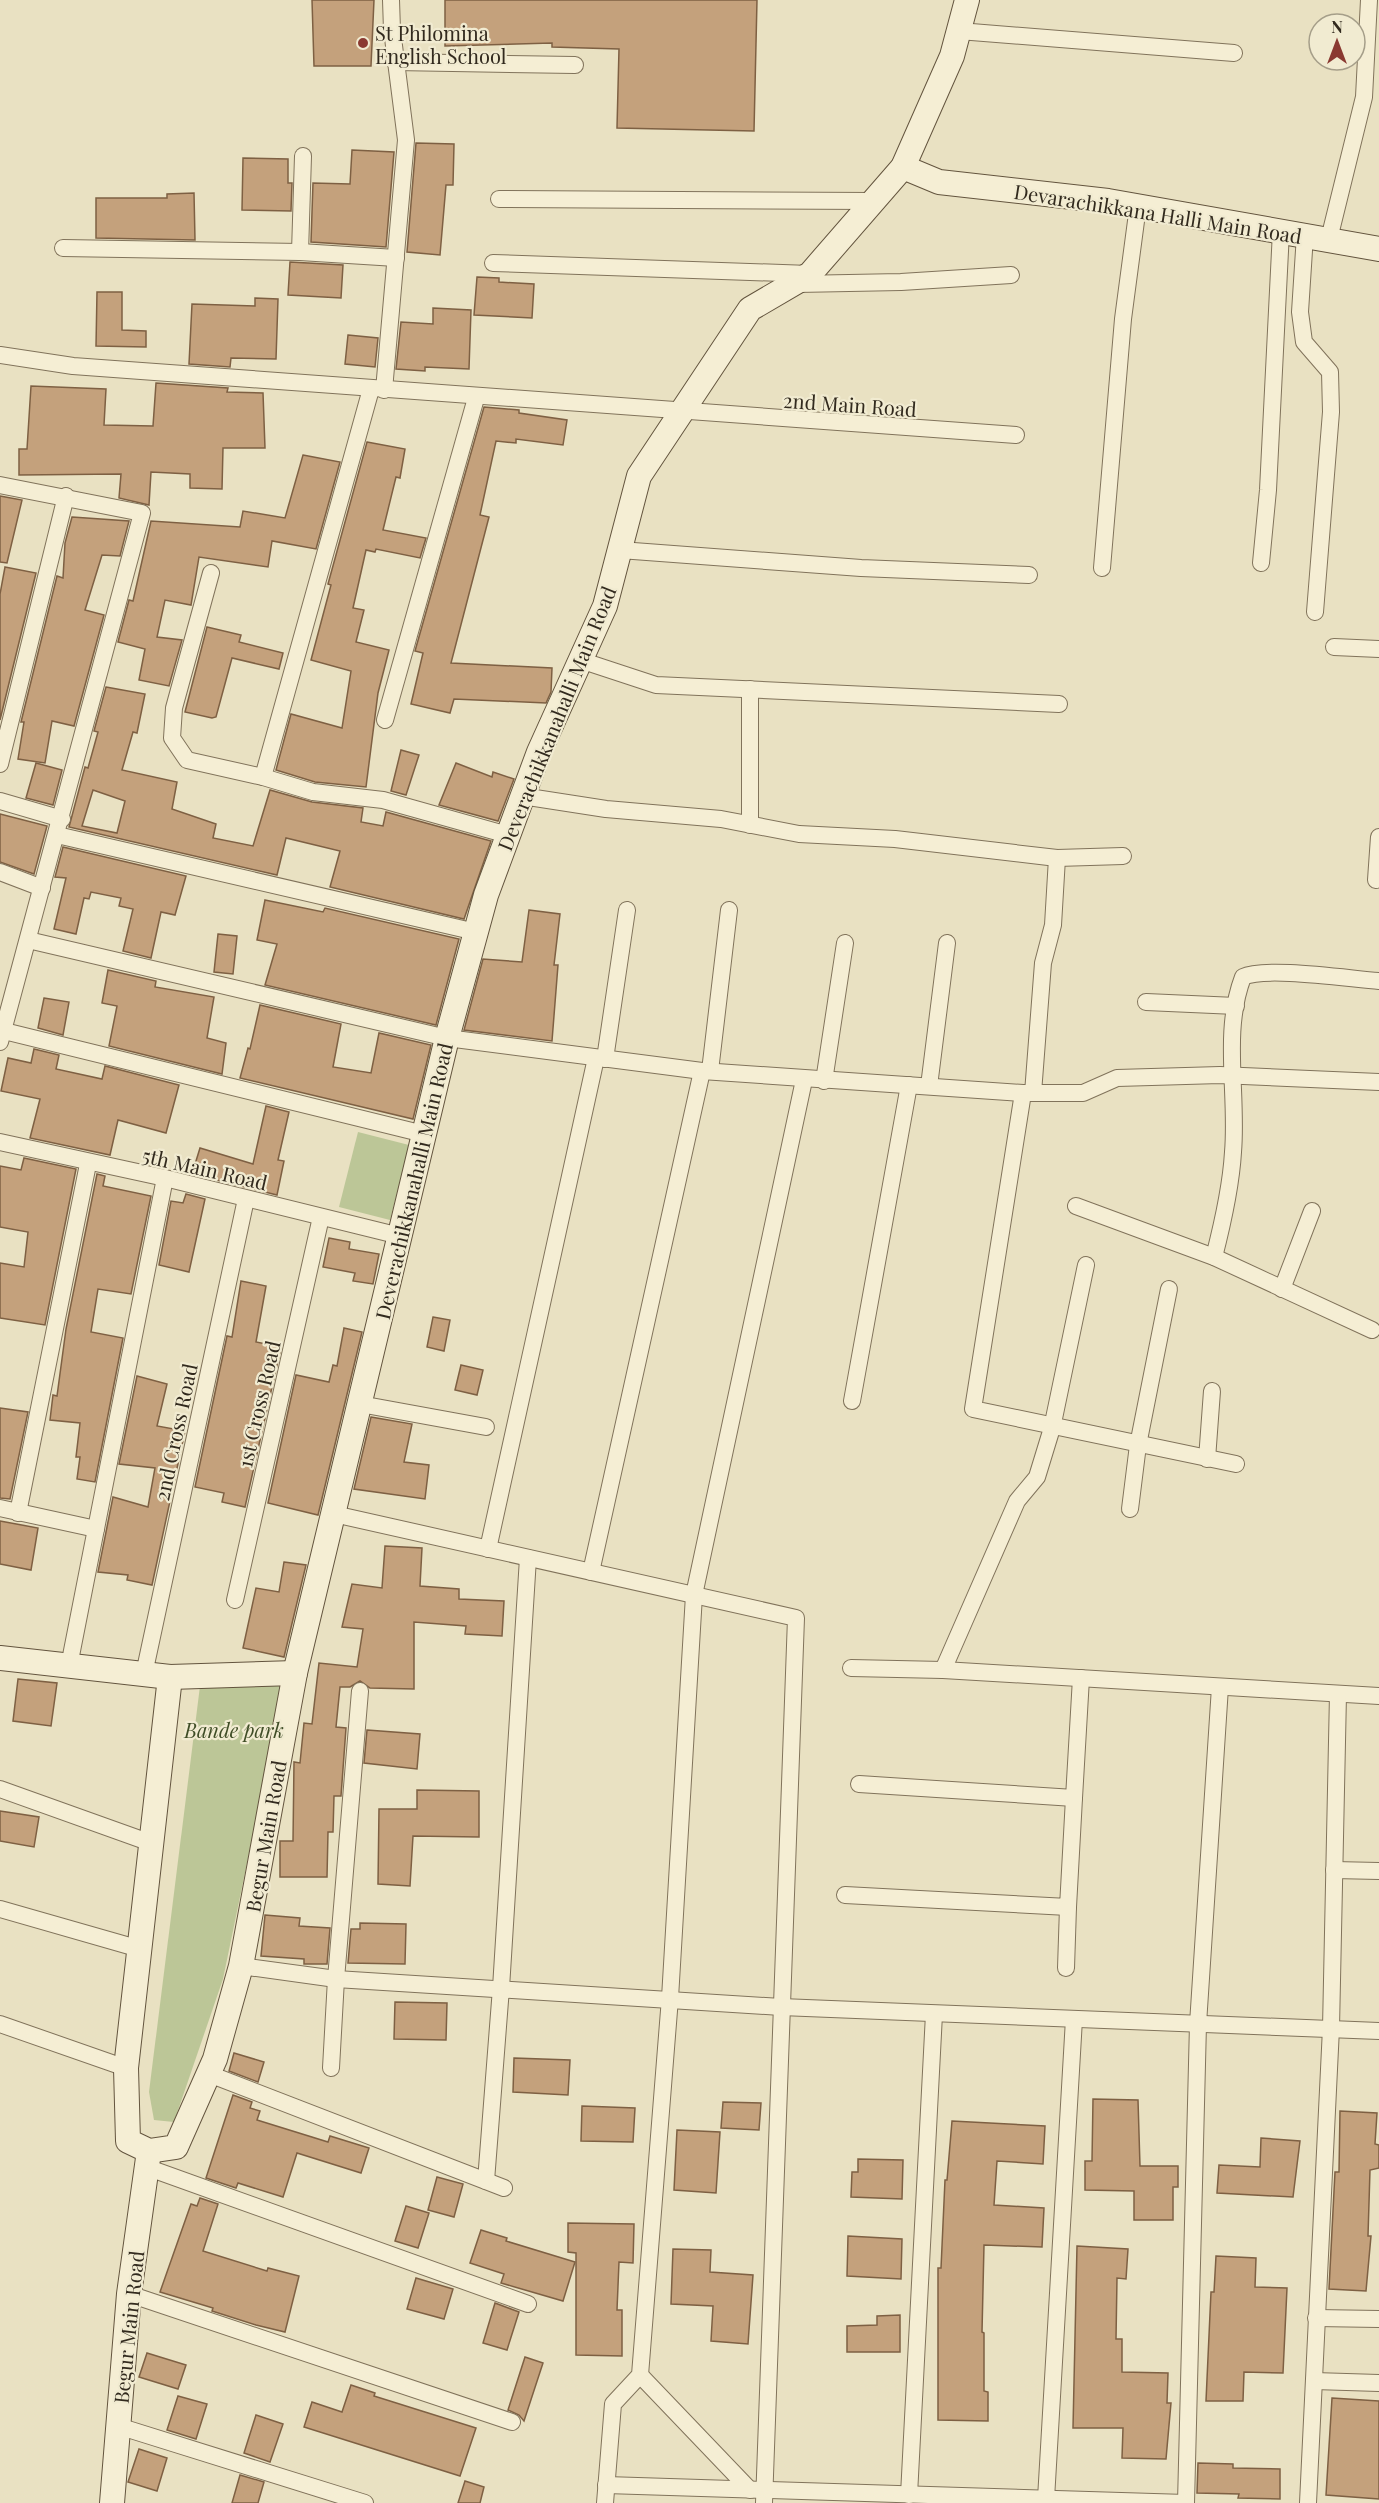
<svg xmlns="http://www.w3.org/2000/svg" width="1379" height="2503" font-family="'Playfair Display',serif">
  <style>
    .green { fill: #bcc697 }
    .building { fill: #c4a17c; stroke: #7e6043; stroke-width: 1.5; fill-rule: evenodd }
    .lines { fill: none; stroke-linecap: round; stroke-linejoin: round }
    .street-casing { stroke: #81735b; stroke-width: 18 }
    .secondary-casing { stroke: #63543e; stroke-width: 26 }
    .street { stroke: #f5eed4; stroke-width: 16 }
    .secondary { stroke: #f5eed4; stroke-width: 24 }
    .poi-dot { fill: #8a3931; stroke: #f1ebd1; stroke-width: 2 }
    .labels { text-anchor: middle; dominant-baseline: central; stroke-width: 4.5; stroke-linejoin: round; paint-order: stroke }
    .poi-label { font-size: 20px; fill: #322a1e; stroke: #f1ebd1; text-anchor: start }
    .street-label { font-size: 20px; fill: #322a1e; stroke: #f1ebd1 }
    .park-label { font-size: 20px; font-style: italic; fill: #3f4d26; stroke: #f1ebd1 }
  </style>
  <rect width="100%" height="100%" fill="#e9e1c2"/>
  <!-- green -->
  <g class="green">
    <path d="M358,1132L409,1145L390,1220L339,1207Z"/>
    <path d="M284,1684L223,1979L174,2122L154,2120L149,2092L200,1686Z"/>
  </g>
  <!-- building -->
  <g class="building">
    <path d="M312,0H374L371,66H314Z"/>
    <path d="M445,0H757L754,131L617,128L619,49L552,47V43L445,46Z"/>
    <path d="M416,143L454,144L453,185H446L440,255L407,252Z"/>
    <path d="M352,150L394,152L386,247L311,242L313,183L350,184Z"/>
    <path d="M243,158L288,159V183H292L291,211L242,210Z"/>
    <path d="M194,193L195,240L96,238V198H167V194Z"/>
    <path d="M290,262L343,265L341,298L288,295Z"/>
    <path d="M477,277L499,278V282L534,284L532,318L474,315Z"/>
    <path d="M97,292H122V330L146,331V347L96,346Z"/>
    <path d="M255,298L278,299L276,359L231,358L230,367L189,364L192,304L255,306Z"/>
    <path d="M433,308L471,310L469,369L425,367V371L396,369L401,322L433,324Z"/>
    <path d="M348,335L378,338L375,367L345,364Z"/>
    <path d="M156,383L228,388L227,392L263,393L265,448H223L222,489L190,488V474L151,472L149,505L119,498L121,474L19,475V449H27L31,386L106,389L104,425L153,426Z"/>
    <path d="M484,407L519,410V413L567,420L563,445L516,439V443L496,441L480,515L489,517L451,663L552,668L551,692L546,703L454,699L450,713L411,704L423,653L415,651Z"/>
    <path d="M367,442L405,449L400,478L396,477L383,530L426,538L420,558L376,549L375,552L366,550L353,608L364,610L356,642L389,650L378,693L366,787L315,782L276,770L291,714L342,728L351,671L311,660L331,585L328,584Z"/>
    <path d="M303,455L340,462L316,549L272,541L268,567L199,557L191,605L165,600L157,637L182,640L169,686L139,680L145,649L118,642L129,600L133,601L151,521L240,527L243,511L285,518Z"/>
    <path d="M0,496L22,500L7,563L0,562Z"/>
    <path d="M72,517L129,521L120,556L102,555L85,610L104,615L74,726L52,721L45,763L18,759L24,722H21L57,576L63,578L65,543Z"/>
    <path d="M5,567L36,573L0,720V594Z"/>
    <path d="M207,627L241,635L239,642L283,653L279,669L232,658L216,717L212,718L185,712Z"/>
    <path d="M106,687L145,694L137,733L133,732L122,770L177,782L172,809L216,824L213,838L253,846L270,790L312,802L363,808L361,822L383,826L386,812L491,841L464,919L330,887L340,851L286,838L277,875L69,827L85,767L88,768L98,732L94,731ZM93,790L125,801L117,833L82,826Z"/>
    <path d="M401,750L419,755L406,795L391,791Z"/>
    <path d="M36,763L62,770L53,805L26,798Z"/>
    <path d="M456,763L492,777L493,772L514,779L498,821L439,805Z"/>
    <path d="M0,814L47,826L34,874L0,862Z"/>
    <path d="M63,847L186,876L175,915L161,912L151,958L123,951L133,909L119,906L121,898L91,892L89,899L84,898L76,934L54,929L66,878L55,877Z"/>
    <path d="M265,900L323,912L325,908L459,939L436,1025L265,985L277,944L257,940Z"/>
    <path d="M529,910L560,914L554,965H558L552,1041L464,1030L483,959L522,962Z"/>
    <path d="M218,934L237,936L233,974L214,972Z"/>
    <path d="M108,970L156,981L155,987L214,997L207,1038L226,1043L222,1074L109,1046L117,1006L102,1003Z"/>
    <path d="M44,998L69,1002L63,1035L38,1028Z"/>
    <path d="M260,1005L341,1024L333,1067L371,1073L379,1033L431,1045L413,1119L240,1078L248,1048L250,1049Z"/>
    <path d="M34,1049L59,1055L56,1069L102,1079L105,1066L179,1085L166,1133L118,1120L110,1155L30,1138L40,1099L1,1091L8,1058L31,1063Z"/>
    <path d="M266,1106L289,1112L278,1160L284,1161L277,1195L192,1174L200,1148L253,1164Z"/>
    <path d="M24,1158L76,1169L45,1325L0,1318V1263L24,1267L28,1232L0,1227V1166L21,1170Z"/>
    <path d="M97,1174L105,1176L103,1186L151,1196L131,1294L98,1289L91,1332L123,1338L95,1482L77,1479L80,1457H76L80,1423L50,1420L53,1395L57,1396L66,1329Z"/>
    <path d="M186,1194L205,1199L189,1272L159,1265L171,1201L183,1203Z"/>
    <path d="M329,1238L350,1242L349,1249L379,1254L373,1284L353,1281L355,1273L323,1267Z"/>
    <path d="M241,1281L266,1286L256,1342L281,1347L245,1507L222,1502L224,1493L195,1487L227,1336L232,1337Z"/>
    <path d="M433,1317L450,1320L444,1351L427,1347Z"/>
    <path d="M344,1328L362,1332L318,1515L268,1503L296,1375L329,1382L333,1365L337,1366Z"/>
    <path d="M461,1365L483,1370L477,1395L455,1390Z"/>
    <path d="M137,1376L167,1384L157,1426L185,1431L152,1585L127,1580L128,1575L98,1572L113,1497L148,1507L155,1468L119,1464Z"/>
    <path d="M0,1408L28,1412L10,1499L0,1498Z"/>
    <path d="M371,1417L412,1424L404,1462L429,1465L425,1499L354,1489Z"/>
    <path d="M0,1521L38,1528L31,1570L0,1564Z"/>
    <path d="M385,1546L422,1548L420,1586L459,1589V1599L504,1601L502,1636L465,1634L466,1626L414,1622V1689L370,1688L360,1681L350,1687H340L336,1727L346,1728L341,1796H334L333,1832H328L327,1877H280V1841H293L294,1762L300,1763L304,1723L312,1724L319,1663L357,1667L363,1629L342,1627L352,1584L382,1588Z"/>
    <path d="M284,1562L306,1565L284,1657L243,1648L256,1588L279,1592Z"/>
    <path d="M18,1679L57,1683L51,1726L13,1721Z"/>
    <path d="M367,1730L420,1734L417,1769L364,1763Z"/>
    <path d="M417,1790L479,1791V1837L413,1836L410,1886L378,1884L379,1809H417Z"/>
    <path d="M0,1811L39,1817L34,1847L0,1841Z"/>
    <path d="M265,1915L300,1918L299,1926L330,1928L327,1964H304V1959L261,1956Z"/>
    <path d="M360,1923L406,1924L405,1964L348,1963L351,1929H360Z"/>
    <path d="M395,2002L447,2003L446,2040L394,2039Z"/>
    <path d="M234,2053L264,2062L258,2082L229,2071Z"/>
    <path d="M514,2058L570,2060L568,2095L513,2092Z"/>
    <path d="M233,2095L252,2102L250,2108L260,2111L257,2120L328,2142L330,2136L369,2148L361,2173L297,2153L283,2197L238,2183L236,2188L206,2178Z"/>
    <path d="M1093,2099L1138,2100L1140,2166H1178V2187H1173V2220H1134V2191L1085,2190V2161H1092Z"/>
    <path d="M723,2102L761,2103L759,2130L721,2128Z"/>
    <path d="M582,2106L635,2108L633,2142L581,2141Z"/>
    <path d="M1340,2111L1377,2113L1375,2144L1379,2145V2168L1370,2170L1368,2236H1371L1366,2291L1329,2289L1335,2172H1339Z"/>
    <path d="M952,2121L1045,2126L1043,2164L997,2161L994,2205L1044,2208L1042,2247L984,2245L982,2332L984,2333V2391L988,2392V2421L938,2420V2268H941L945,2180H947Z"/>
    <path d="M677,2130L720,2132L716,2193L674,2190Z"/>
    <path d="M1261,2138L1300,2141L1293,2197L1217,2193L1219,2165L1260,2167Z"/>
    <path d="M858,2159L903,2160L902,2199L851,2197L852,2172H858Z"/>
    <path d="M437,2177L463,2184L454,2217L428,2210Z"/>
    <path d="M200,2198L218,2204L203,2251L267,2271L268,2268L299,2276L285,2332L256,2325L212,2311L213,2308L160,2292L191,2204L197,2206Z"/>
    <path d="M406,2206L429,2213L418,2248L395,2241Z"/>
    <path d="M568,2223L634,2224L633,2263L619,2262L617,2310H622V2356L576,2355V2253L568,2252Z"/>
    <path d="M481,2230L507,2238L506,2241L575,2262L563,2301L501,2283L504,2274L470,2263Z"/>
    <path d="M848,2236L902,2239L901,2279L847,2276Z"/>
    <path d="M1077,2246L1128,2249L1126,2279L1117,2278L1116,2339H1122V2372L1168,2373L1167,2403H1171L1166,2459L1122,2458L1123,2428H1073Z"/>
    <path d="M673,2249L711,2250L710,2272L753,2275L748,2344L711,2341L713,2306L671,2304Z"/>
    <path d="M1216,2256L1256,2258L1255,2287L1287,2288L1283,2373L1244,2372L1243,2401H1206L1211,2292H1214Z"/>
    <path d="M416,2278L453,2289L444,2319L407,2309Z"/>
    <path d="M495,2303L519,2312L507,2350L483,2343Z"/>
    <path d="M900,2315V2352H847V2326L877,2325V2316Z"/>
    <path d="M147,2353L186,2365L178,2389L139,2377Z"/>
    <path d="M525,2357L543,2363L524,2421L519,2415L508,2410Z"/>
    <path d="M351,2385L375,2393L374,2396L476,2428L460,2476L304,2427L312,2402L342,2412Z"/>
    <path d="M178,2396L207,2404L196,2439L167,2430Z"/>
    <path d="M1332,2398L1379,2401V2499L1326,2495Z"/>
    <path d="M256,2415L283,2424L270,2462L244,2453Z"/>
    <path d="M139,2449L167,2458L157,2491L128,2482Z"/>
    <path d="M1198,2463L1233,2464V2468L1280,2469V2499L1238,2498L1239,2494L1197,2493Z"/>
    <path d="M240,2475L264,2482L258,2503H232Z"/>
    <path d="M465,2481L484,2487L480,2503H458Z"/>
  </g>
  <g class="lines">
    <!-- street casing -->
    <g class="street-casing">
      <g id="street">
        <path d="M959,31L1234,53"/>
        <path d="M395,62L575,65"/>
        <path d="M499,199L874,201"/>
        <path d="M1305,235L1300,312L1304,342L1330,372L1331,412L1315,612"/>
        <path d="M1329,239L1364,97L1369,0"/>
        <path d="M63,248L300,252L396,258"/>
        <path d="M300,252L303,156"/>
        <path d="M493,263L810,274"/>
        <path d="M797,284L901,282L1011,275"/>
        <path d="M0,355L73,366L1016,435"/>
        <path d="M384,390L406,140L392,30L391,0"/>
        <path d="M0,485L142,513L0,1042"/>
        <path d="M620,550L861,568L1029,575"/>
        <path d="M1261,563L1268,490L1281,231"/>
        <path d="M1102,568L1123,319L1138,206"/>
        <path d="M211,573L174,708L172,738L187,760L263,777L313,792L383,800L508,835"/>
        <path d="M1334,647L1379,649"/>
        <path d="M580,660L656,685L1059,704"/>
        <path d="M750,689V825"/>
        <path d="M385,720L476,398"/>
        <path d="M0,764L66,496"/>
        <path d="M263,777L371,389"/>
        <path d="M522,796L606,809L721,819L799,834L895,839L1057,858L1053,925L1043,963L1033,1093"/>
        <path d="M0,801L62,819"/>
        <path d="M57,835L476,932"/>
        <path d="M1057,858L1123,856"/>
        <path d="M0,872L42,888"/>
        <path d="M1376,880L1379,837"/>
        <path d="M28,940L447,1038L702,1071L1023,1093H1083L1117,1078L1220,1075L1379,1082"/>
        <path d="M1146,1002L1236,1006"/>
        <path d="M0,1030L424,1134"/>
        <path d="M605,1059L627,910"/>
        <path d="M710,1071L729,910"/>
        <path d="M824,1081L845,943"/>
        <path d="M929,1086L947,943"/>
        <path d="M1023,1093L973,1409L1236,1464"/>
        <path d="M0,1142L165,1178L400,1236"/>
        <path d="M1076,1206L1214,1257L1372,1330"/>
        <path d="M1214,1257C1223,1222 1231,1187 1233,1152C1238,1094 1222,1032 1243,977C1265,966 1350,979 1379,981"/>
        <path d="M1282,1289L1312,1211"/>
        <path d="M852,1401L909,1085"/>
        <path d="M360,1404L486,1427"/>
        <path d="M1207,1459L1212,1391"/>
        <path d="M0,1508L96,1529"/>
        <path d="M1130,1509L1138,1445L1169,1289"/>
        <path d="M18,1513L88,1164"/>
        <path d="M334,1514L796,1618L764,2503"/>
        <path d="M488,1549L596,1058"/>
        <path d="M591,1572L702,1071"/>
        <path d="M235,1600L321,1217"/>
        <path d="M69,1666L165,1178"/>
        <path d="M851,1668L943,1670L1379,1696"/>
        <path d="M943,1670L1017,1501L1037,1477L1052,1428L1086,1265"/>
        <path d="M144,1674L246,1199"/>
        <path d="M859,1784L1074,1798L1081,1678"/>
        <path d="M0,1789L151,1843"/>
        <path d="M1334,1870L1379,1871"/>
        <path d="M845,1895L1068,1907L1074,1798"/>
        <path d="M0,1909L140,1949"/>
        <path d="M241,1966L336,1979L781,2007L1379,2031"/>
        <path d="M1066,1968L1068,1907"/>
        <path d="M0,2024L126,2068"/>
        <path d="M331,2068L336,1979L360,1691"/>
        <path d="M209,2074L504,2188"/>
        <path d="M146,2167L528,2304"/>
        <path d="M486,2181L501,1988L528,1558"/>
        <path d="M129,2294L512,2422"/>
        <path d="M1316,2318L1379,2319"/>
        <path d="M640,2375L750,2490"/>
        <path d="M1314,2381L1379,2383"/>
        <path d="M118,2426L365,2503"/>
        <path d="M606,2485L1186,2503"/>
        <path d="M909,2495L934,2014"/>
        <path d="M1046,2499L1074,2019"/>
        <path d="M605,2503L613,2404L640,2375L670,1998L694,1595L804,1080"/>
        <path d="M1186,2503L1198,2024L1220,1687"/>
        <path d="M1308,2503L1331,2028L1338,1694"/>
      </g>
    </g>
    <!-- secondary casing -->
    <g class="secondary-casing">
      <g id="secondary">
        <path d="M903,167L939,182L1108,201L1379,249"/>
        <path d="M0,1658L170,1677L295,1673"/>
        <path d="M170,1677L126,2068L128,2141L149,2151L176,2147L215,2059L241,1966L295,1673L447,1038L486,895L539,752L605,606L639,476L750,309L810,274L903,167L952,56L967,0"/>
        <path d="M112,2503L129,2294L149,2151"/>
      </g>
    </g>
    <!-- street -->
    <use href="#street" class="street"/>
    <!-- secondary -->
    <use href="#secondary" class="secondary"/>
  </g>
  <!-- markers -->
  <circle class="poi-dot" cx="363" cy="43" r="6"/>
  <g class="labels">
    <!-- poi labels -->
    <g class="poi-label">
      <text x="375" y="32">St Philomina<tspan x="375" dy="23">English School</tspan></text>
    </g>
    <!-- street labels -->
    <g class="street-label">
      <text transform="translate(1158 213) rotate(9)">Devarachikkana Halli Main Road</text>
      <text transform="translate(850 404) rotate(4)">2nd Main Road</text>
      <text transform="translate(556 718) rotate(-68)">Deverachikkanahalli Main Road</text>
      <text transform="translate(205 1168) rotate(13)">5th Main Road</text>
      <text transform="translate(413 1181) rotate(-77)">Deverachikkanahalli Main Road</text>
      <text transform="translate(258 1404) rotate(-77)">1st Cross Road</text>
      <text transform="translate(175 1432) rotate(-78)">2nd Cross Road</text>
      <text transform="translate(265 1836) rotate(-80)">Begur Main Road</text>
      <text transform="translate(128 2327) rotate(-84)">Begur Main Road</text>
    </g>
    <!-- park labels -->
    <g class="park-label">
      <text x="234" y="1729">Bande park</text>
    </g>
  </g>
  <!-- north arrow -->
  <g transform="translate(1337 42)"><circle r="28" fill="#f1ebd1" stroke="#a59e89" stroke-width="1.5"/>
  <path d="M0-4.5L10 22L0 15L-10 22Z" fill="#8a3931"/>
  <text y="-9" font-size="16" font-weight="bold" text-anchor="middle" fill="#322a1e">N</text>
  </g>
</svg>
